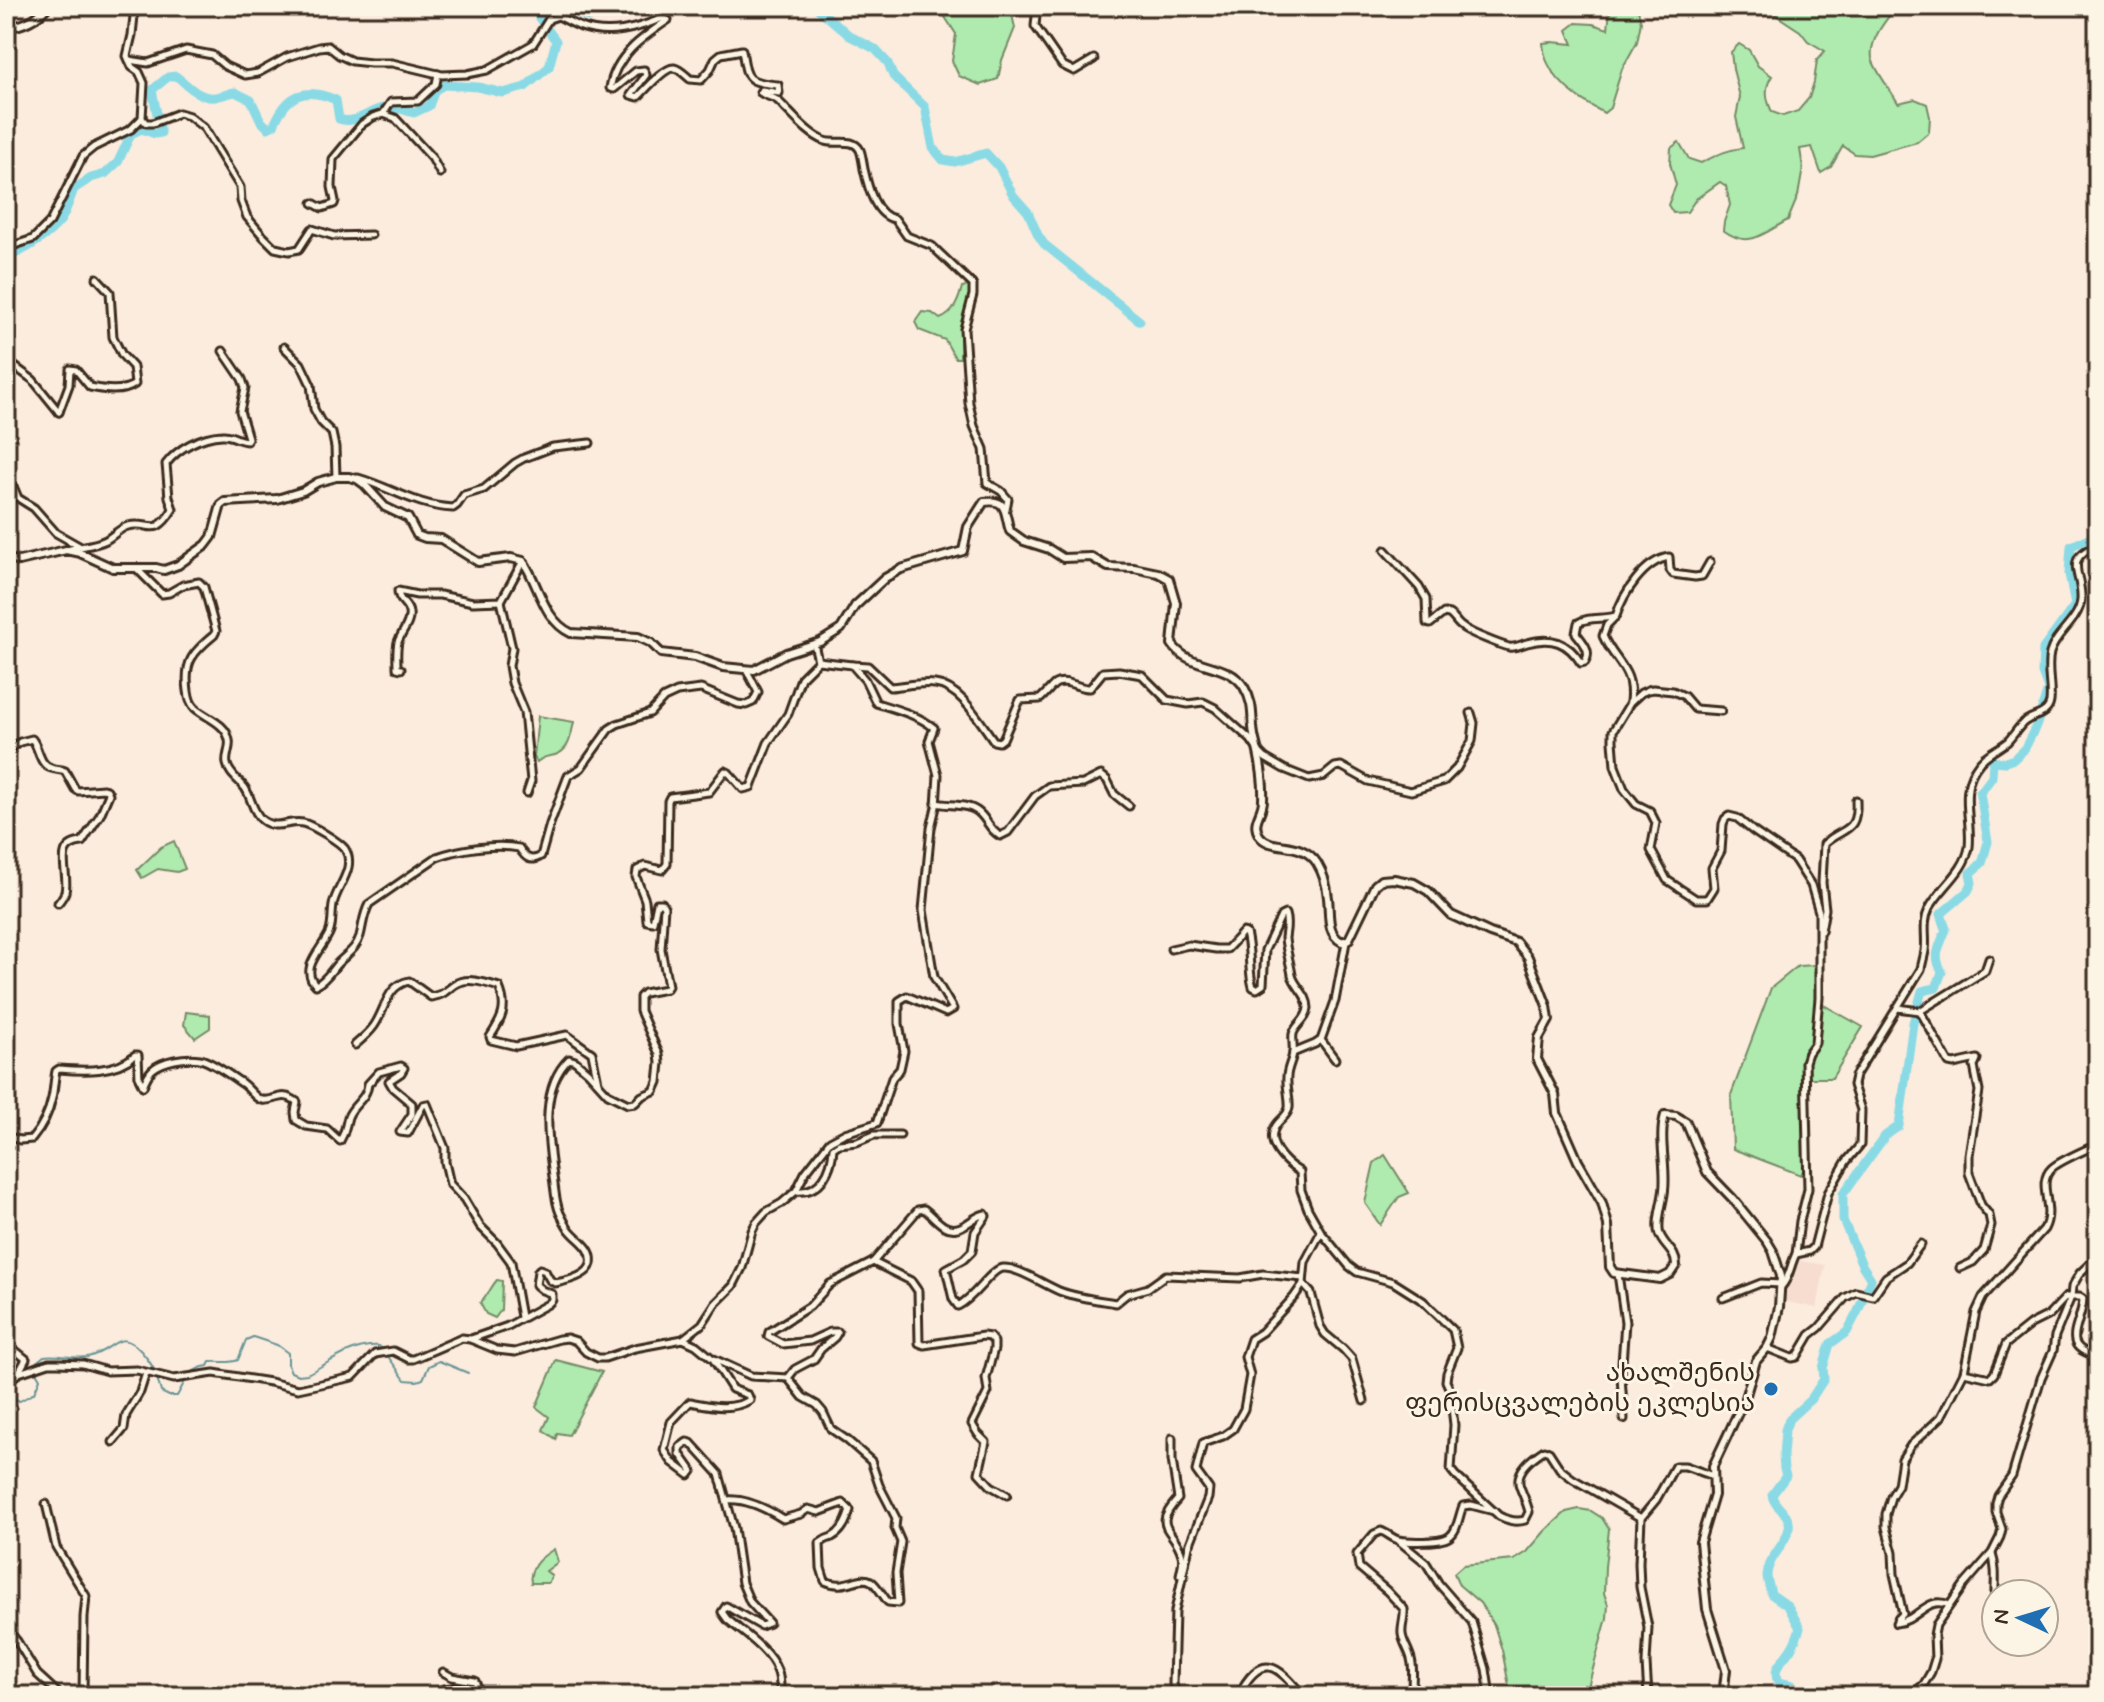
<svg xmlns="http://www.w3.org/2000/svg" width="2104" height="1702" font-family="Mynerve,'Noto Sans Georgian',sans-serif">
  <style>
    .built { fill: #f6ddd0 }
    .green { fill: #afeaaf; stroke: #758a66; stroke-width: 2 }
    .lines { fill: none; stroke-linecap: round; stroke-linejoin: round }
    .stream { stroke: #6a9496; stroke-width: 2 }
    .river { stroke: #8adae6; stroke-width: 9 }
    .minor-casing { stroke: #3b2a1e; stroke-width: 11 }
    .tertiary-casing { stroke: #3b2a1e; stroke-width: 12 }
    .minor { stroke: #fcf5e5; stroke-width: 5 }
    .tertiary { stroke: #fcf5e5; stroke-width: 6 }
    .poi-dot { fill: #1f6fb2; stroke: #fcf5e5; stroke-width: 3 }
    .labels { text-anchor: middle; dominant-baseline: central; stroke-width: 6; stroke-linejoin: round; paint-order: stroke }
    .poi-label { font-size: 26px; fill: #3b2a1e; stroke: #fcf5e5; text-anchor: end }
  </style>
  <rect width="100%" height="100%" fill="#fbecdd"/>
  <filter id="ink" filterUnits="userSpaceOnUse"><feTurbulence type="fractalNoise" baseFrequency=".0125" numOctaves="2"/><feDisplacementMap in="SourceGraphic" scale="16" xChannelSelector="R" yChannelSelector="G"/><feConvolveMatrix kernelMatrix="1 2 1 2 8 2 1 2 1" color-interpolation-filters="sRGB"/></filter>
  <g filter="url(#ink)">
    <!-- built -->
    <path class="built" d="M1795,1260L1825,1265L1817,1308L1783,1301L1785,1286L1791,1280Z"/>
    <!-- green -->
    <g class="green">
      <path d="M946,6H1010L1015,28L1002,60L998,79L980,85L959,76L952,61L956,34L945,17Z"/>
      <path d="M1614,6H1637L1641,22L1637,42L1622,69L1610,108L1604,113C1577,99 1544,77 1543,43L1552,42L1573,44L1567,30L1576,23L1593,24L1608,29L1610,11Z"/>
      <path d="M1762,6H1897C1887,19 1869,39 1872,58C1874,69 1892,92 1898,103L1915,99L1927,104L1930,117L1929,132L1917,142L1870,155L1855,154L1843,146L1831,167L1821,173L1812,147L1800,149L1803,168L1798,196L1788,220C1763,233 1750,250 1723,230L1724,222L1730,205L1726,186L1720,182L1696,199L1687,212L1673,213L1668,205L1676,185L1670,163L1671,148L1679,142L1689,159L1701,163C1715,156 1727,149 1743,148L1736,117L1740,97L1733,69L1731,52L1739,44L1749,50L1758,66L1772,76C1764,88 1766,99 1772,112L1783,116L1798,111L1809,98L1814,82L1817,60L1825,51L1808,41L1800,31Z"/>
      <path d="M968,286L971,290L960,327V358H955L945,340L919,330L915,322L922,312L932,313L940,319C954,314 959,299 962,287Z"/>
      <path d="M538,716L574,722C571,734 570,751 555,755C547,757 544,756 537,762L534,757Z"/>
      <path d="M174,841L185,869L177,872L158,869L142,878L137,870L161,847Z"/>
      <path d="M1816,965V998L1811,1042L1803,1052L1806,1165L1801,1175L1733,1149L1731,1095L1771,988L1798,966Z"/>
      <path d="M1822,1004L1863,1027L1832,1078H1808L1807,1060L1815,1044Z"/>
      <path d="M186,1012L210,1015V1028L195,1038L184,1025Z"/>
      <path d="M1385,1155L1409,1193L1399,1197L1380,1225L1365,1203L1374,1163Z"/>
      <path d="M497,1280L502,1281L501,1310L495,1318L486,1314L480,1303C488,1296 490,1288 497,1280Z"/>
      <path d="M556,1360L602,1372L569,1435L557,1433L556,1439L543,1430L549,1417L536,1407Z"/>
      <path d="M1579,1509L1591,1511L1602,1518L1609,1529L1605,1567L1604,1593L1608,1605L1607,1618L1589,1683L1592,1696H1511L1502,1650L1494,1625L1480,1603L1459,1585L1454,1573L1463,1565L1514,1560L1527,1552L1545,1531L1566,1512Z"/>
      <path d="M554,1549L558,1562L546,1571L552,1576L548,1583H531C528,1567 541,1557 554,1549Z"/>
    </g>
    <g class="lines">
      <!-- stream -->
      <g class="stream">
        <path d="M387,1355L405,1380L417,1381L423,1379L429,1366L439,1361L468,1373"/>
        <path d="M157,1378L161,1392L169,1396H177C185,1382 189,1368 208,1366L210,1362C221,1361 228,1364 238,1360L246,1340L253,1337L277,1345L288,1353V1365L291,1372L298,1375L307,1374C329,1363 353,1344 379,1346L383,1350"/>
        <path d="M6,1401L9,1397L20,1401L34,1393L40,1379L36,1372L35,1363L44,1356C58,1354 73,1359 87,1357C115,1352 117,1326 141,1351C147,1358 152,1364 155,1372"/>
      </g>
      <!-- river -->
      <g class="river">
        <path d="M815,6L850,36L875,49L888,63L893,76L925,107L933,148L943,160L955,162L986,153L999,167L1013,195L1028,212L1038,235L1044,244L1140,321"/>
        <path d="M6,257C24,252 49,235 61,220C67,210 70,199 74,189L91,178L105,174L118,162L131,134L142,129L155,134L161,133L152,90L168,77L176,76C188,85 199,99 215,97C222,96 229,93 235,92L251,100L261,121L268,128L274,125C287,94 305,86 336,100L339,119C355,125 367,112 382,108C393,105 403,110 414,113L429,106L435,90L444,85L478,87L503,93L525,87L549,67L556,41L539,18L543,8L555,6L589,17L600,6"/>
        <path d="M1792,1696V1685L1778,1682C1771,1667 1785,1660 1792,1647C1796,1641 1798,1634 1800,1628L1788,1606L1771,1594C1770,1588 1767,1581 1767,1575C1768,1557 1786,1545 1789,1528C1792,1513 1774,1509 1772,1495L1786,1476L1784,1469L1783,1456L1785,1430L1789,1419L1811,1399L1824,1379L1823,1368L1830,1344L1847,1332L1858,1311L1871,1279L1862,1265L1843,1220V1194L1885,1136L1899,1126L1913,1023L1922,991L1936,988L1942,972C1932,954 1940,947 1946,929L1941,914L1968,891L1972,883L1970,873L1982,863L1988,842L1980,793L1992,777L1993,761L2005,762L2014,759L2025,748L2037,724L2048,689L2042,673L2043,649L2075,605L2069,574L2071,546L2098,535"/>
      </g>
      <!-- minor casing -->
      <g class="minor-casing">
        <g id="minor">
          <path d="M135,6L132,35L127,56L132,67L139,72L144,83L142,118L146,123H153L179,113L189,116L204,128L240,187L241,201L247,217L263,236L275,248L289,251L299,249L312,229L334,236L371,235"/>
          <path d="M1037,6L1035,26L1062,65L1074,71L1094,59"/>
          <path d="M129,60L148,63L186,50L212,55L225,66L245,75L258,73L287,57L319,47L328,46L339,55L352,61L371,63H392L442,75L467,74L487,70L533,44L549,19L558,16C565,19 573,24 581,27C609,37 636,29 663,18L668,20C643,37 615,56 610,88L614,89L636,71L644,70L646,75L631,95L638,97C645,90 665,67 674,68C680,69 685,75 690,79L701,80L710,70L715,59L721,54L742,50C747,79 745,82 778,85L779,93L762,90L760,92C766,97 771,96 777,100C780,102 783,106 786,109C797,120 810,135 825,141C836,145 853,137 860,150C862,155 863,163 864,169C868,187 875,216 895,219L907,236L932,246L973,285V295L964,329L969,403L974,426L984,449L987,483L1001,491L1008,499L1006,509"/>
          <path d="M383,114L391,102L418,101L436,84L438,74"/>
          <path d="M313,203L322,208L334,204L335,201L332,187L333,159L362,124L373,117L383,114L395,118L432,158L440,173"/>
          <path d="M6,248L33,239L50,222L83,156L94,147L131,129L142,118"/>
          <path d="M284,347L301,364L311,385L314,409L321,422L332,433L335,447L336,477"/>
          <path d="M6,360L33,380L59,412"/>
          <path d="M59,412L69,385L70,369L76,370L90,387C104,390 123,393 135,384L133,367L122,355L113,337L110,292L97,278"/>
          <path d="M358,478C392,488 416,506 453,508L457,505L464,495L484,489L515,463L524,458L553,447L590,443"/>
          <path d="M6,481L13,486L18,498L34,508L56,533L79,546"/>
          <path d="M67,550C80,546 94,546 106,540C113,536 120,528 128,526C150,520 154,540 173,509L169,497L166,464C178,448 201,436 222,435C232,434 238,441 247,441L248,438L240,411L245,388L242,379L223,351"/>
          <path d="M1385,550L1419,587L1426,599L1427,623L1430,624L1444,613L1449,614C1454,617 1457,624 1462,627C1468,632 1500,645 1509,647C1516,648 1520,645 1527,643C1552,636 1568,642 1581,663L1585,662C1592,651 1583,642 1576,633L1578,623C1589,616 1603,620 1616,616C1623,594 1644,561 1669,557L1670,570L1673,574L1695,577L1702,576L1710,562"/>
          <path d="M137,569L162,594L169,593L183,585L199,582L204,587L216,631L214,635C192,653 184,662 188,691C189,698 190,703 195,708C206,718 226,723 229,740C231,748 225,756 227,764C229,774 239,780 245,788C252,799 252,811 262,820C276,831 289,820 303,823C312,825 340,842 345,849C356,867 339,884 334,901C331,910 333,922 330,931C324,948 298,968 316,985C327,980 331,970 339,962C348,953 356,949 360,936C363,925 363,915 369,904L437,857C459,849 496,843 519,848C525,857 530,863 541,856L550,824L568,776L581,768L609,729L617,724L650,713L664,698L677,692L701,689L738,704L746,705L753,702L758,692L747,671"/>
          <path d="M501,601L512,648L509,666L512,683L524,712L531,781L527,793"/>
          <path d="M1615,617L1607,625L1603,636C1615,663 1634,669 1630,702"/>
          <path d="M852,665L868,666L890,687C904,686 921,682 935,684C961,687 980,722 994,741L999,742L1003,739L1020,700L1040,699C1045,695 1050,688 1055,684C1066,678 1079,689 1090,688L1103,672L1119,671L1142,675L1167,700L1188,704L1203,702L1215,708L1251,740L1260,753L1265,758L1284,769L1309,779L1324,776L1335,767L1341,766L1368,781L1411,791L1444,781L1457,768L1472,741L1474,723L1471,713"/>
          <path d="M401,669L397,668C397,659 396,651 398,642C401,633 411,623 409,613C408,603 398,602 398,591L417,595H440L473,602L501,601L523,561"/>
          <path d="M1721,711L1695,709L1684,696L1673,691L1653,689L1648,690L1641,693L1630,703L1613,731V741L1615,766L1624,789L1636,804L1650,811L1656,823L1651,850L1667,880L1696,899H1707L1714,888L1712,868L1721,851L1723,824L1725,819L1729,816L1737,818L1753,831L1795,860L1811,885L1819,912V998L1815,1043L1808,1053L1805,1062L1808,1189L1800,1221L1796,1254"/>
          <path d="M6,751L20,742L32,739C39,747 39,765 51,768C56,770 61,769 65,771L75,789L78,791L103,789L107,790L109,794L100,815L82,842C52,845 70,873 65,892C64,895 60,901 58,903"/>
          <path d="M936,803C949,806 966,803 977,811C987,818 988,829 1000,836L1008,832L1035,796L1049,786L1083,784L1101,775L1107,780L1114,794L1129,806"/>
          <path d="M1821,931L1825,909L1822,883L1824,844C1844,826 1858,834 1856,800"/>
          <path d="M1171,949L1189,945L1216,949H1227L1243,932L1246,933C1251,951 1248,970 1253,987L1257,989L1263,985L1265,950L1281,916L1285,914C1288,923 1286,929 1285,938C1285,945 1291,967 1292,975C1295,987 1308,994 1308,1008C1307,1020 1296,1024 1293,1034C1292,1040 1294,1047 1293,1053C1292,1061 1287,1069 1287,1077C1286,1087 1290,1098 1289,1108C1287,1116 1283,1117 1278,1123C1262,1142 1285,1163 1300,1172L1301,1190L1308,1209L1321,1232L1349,1266L1357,1272L1393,1282L1423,1301L1453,1330L1457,1348L1447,1373L1446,1381L1450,1390L1454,1425L1451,1470L1455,1475L1499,1516C1507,1520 1515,1523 1525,1520L1529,1512C1527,1503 1523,1495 1520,1487C1514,1471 1532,1458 1544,1450L1549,1452L1560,1469L1573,1479L1641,1518"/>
          <path d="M1897,1008L1920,1011L1985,971L1989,959"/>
          <path d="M1920,1011L1949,1063L1954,1064L1977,1059L1974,1066L1979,1091L1969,1155V1173L1981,1205L1989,1215L1991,1225L1984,1250L1973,1262L1960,1268"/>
          <path d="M1321,1040L1335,1059"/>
          <path d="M355,1045C362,1039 369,1033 374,1026C386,1009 386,986 409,981L431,997C445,994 444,992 454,985C467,976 486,983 499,987C508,1008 502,1019 490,1037L491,1040L516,1046L567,1035L592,1053L598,1082"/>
          <path d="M1293,1053L1315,1044L1321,1040L1335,1001L1346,942"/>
          <path d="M143,1086C145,1081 148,1074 152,1070C163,1060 185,1057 200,1059C211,1061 233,1077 243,1084C249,1088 255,1099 262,1100C275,1102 282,1090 297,1102L295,1112L296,1120L306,1126L327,1129L340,1141C346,1131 345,1127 348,1117C353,1104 367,1099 368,1084L379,1072L401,1066L404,1068L401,1073L389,1081L393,1088L412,1104V1114L400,1132L408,1133L423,1105L427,1104L445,1148V1162L450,1184L464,1199L480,1226L497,1243L511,1262L521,1317"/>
          <path d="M6,1136L20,1140L32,1139C42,1127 49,1113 52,1098C54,1089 54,1080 56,1071L59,1069C84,1071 115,1073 135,1055H138L139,1078L143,1086"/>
          <path d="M2098,1144C2086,1150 2061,1160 2052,1168C2035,1184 2056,1207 2044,1229L1983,1297L1976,1312L1964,1372L1990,1378L1994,1374L2006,1344L2031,1324L2049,1315L2066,1297H2080L2083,1299C2082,1326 2057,1347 2098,1356"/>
          <path d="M796,1191C821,1194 832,1169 833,1148L839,1144L857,1142L874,1135H900"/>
          <path d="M874,1261L918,1210L924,1209C931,1214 936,1221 944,1226C962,1235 970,1217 985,1214L986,1216L975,1232L972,1251L964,1259L946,1269L953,1299L958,1306C975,1297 988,1274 999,1269C1013,1263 1047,1287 1062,1292C1079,1298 1098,1300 1116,1303L1127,1294L1148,1288L1166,1275L1240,1278L1263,1274L1303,1278"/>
          <path d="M1618,1274L1625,1322L1621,1377L1624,1419"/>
          <path d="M1303,1284L1311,1293L1320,1326L1325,1334L1343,1349L1352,1359L1364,1401"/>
          <path d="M1781,1287C1790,1278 1790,1265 1796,1254L1810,1251L1814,1247L1828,1193L1846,1162L1860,1145L1861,1110L1853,1085L1855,1076L1921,969C1922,963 1924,957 1925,951C1927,936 1922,923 1929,909C1940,888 1965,872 1969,847C1972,822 1960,792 1975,769C1984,754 1994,752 2007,742C2013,736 2017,729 2023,723C2032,715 2048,716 2050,702C2052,686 2046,669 2050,653C2055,634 2079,621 2081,600C2083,574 2061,559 2098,545"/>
          <path d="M1723,1298L1761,1283L1781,1284"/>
          <path d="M471,1339L508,1326L548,1304L552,1300V1294L542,1290L536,1285L538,1271L540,1269L545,1271L550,1280L555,1283C566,1281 588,1276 591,1264C594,1247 578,1241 569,1229C566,1225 563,1219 560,1213C555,1202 555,1189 553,1177C548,1140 539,1088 569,1059L575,1061L588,1072L608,1094L628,1104L635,1103L642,1096L654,1091L658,1082L660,1063L659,1054L640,1011V997L644,993L666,989L668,986L661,949L664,907L662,903H657L653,922L647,921L645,900L636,877L637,870L645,866L662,870L667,864L668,801L670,797L709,792L725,771L729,773L743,789L751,787L768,743L788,714L801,678L818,661L814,644"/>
          <path d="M683,1339L702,1324L715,1304L733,1286L742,1268L752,1231L756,1223L766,1212L782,1203L796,1191L805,1173L830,1141L845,1133L877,1123L892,1078L900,1069L904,1051L899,1024V1001L907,996L946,1013L953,1009L934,977L923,910L931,828L936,807L938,775L929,741L934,728C919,715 895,709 876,703L865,680L852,665L818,661"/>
          <path d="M1767,1348L1792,1358L1797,1357L1810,1335L1819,1328L1845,1298L1856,1292L1873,1296L1886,1277L1907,1263L1921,1244"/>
          <path d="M6,1352L16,1351L26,1359L19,1372"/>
          <path d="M714,1359L751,1376L788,1378L795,1369L814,1359L821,1349L835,1337L838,1332H830L810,1341L783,1344L768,1336L769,1332L810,1306L830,1284L873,1262L911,1281L918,1291L919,1343L924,1345L983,1336L990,1337L994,1342V1349L986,1378L988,1392L972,1424L978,1434L986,1442L979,1473L991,1486L1007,1495"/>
          <path d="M6,1382L19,1373L49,1363H58L83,1364L107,1371L137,1370L174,1379L214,1373L270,1382L298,1389L353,1377L375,1354L393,1351L409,1359H413L462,1338L470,1339L497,1350L515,1352L559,1339L567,1338L576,1341L586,1352L598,1358H605L635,1348L683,1339L696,1345L713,1359L732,1389L748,1395L750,1400C731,1411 711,1406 690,1402L671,1422L664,1450L672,1462L689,1475L692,1471L680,1454V1447L687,1442L691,1443L719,1474L734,1528L742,1583L750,1602L769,1623L761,1626L726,1606L722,1612L727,1619C743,1633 769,1649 777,1670C781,1678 780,1687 780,1696"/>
          <path d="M1172,1438V1460L1178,1499C1150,1529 1175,1528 1182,1555C1184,1561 1181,1569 1180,1575L1184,1576"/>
          <path d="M113,1442L124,1429L126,1415L140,1392L146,1373"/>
          <path d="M727,1500C746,1498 767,1509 783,1519L801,1514L808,1509L819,1512L843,1503L850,1510C847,1521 842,1532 832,1537C828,1538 824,1540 820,1543L821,1568L825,1581C846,1591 859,1574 871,1581C877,1585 883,1596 888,1602L898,1603L896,1573L901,1542L895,1528L896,1518L879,1485L871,1461L847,1440L831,1429L823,1412L817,1405L803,1397L788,1378"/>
          <path d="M46,1504L56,1547L86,1596L84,1617L83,1696"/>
          <path d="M1399,1541L1426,1563L1439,1584L1472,1622L1486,1669L1490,1696"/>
          <path d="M1992,1554C1999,1574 1992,1596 1996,1617"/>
          <path d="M1949,1605C1927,1595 1918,1621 1896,1623L1898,1619L1903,1614L1894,1574L1893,1553L1886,1527V1514L1891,1497L1898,1485L1902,1459L1911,1445L1941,1417L1964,1372"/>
          <path d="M6,1628L17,1641L37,1674L61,1696"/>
          <path d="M6,1683L19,1696"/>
          <path d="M432,1696C445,1684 457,1689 474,1689L477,1686L475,1681L452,1677L443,1672"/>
          <path d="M1177,1696L1173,1684L1175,1611L1189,1546L1208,1498L1209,1489L1196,1471L1203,1443L1223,1436L1233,1429L1244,1409L1250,1375L1245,1357L1251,1339L1262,1332L1294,1297L1303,1284L1305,1262L1321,1232"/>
          <path d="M1238,1696C1261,1651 1277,1664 1303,1696"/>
          <path d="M1414,1696C1410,1685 1414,1676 1412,1664C1411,1652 1403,1644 1402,1634C1401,1626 1405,1618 1404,1609L1387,1591L1359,1567L1357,1554L1374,1534L1381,1531C1387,1533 1392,1538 1398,1540C1408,1542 1443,1543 1450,1536C1458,1530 1459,1515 1463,1506L1471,1505L1494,1511"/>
          <path d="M1648,1696L1646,1663L1648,1627L1640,1587L1639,1563L1641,1518L1656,1500L1675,1466H1685L1713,1476"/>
          <path d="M1911,1696L1924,1684L1931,1672L1935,1659L1934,1635L1936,1625L1964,1585L1992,1553L2000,1537L2002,1529L1996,1512V1503L1998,1496L2012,1476L2041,1378L2053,1351L2055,1336L2071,1297L2072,1287L2080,1273L2098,1256"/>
        </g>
      </g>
      <!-- tertiary casing -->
      <g class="tertiary-casing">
        <g id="tertiary">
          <path d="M6,28C24,25 36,20 48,6"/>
          <path d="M6,559L19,561L66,550L80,553L113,568H156L164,570L178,565L206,545L212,537L221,505L225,502L277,499L303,491L318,482L336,477H349L357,479L364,484L385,507L408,518L417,535L425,538L441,539L478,562L511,558L523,561C539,584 543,620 571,633L638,637L651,643L661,653L695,657L723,667L754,670L786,653L820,642L841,629L855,606L885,578L901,569L963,551L968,527L984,502C1009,498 1004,514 1010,531L1024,541L1049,549L1063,558L1091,557L1108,567L1134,568L1158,573L1169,579L1176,603L1172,644C1189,670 1228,661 1244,687C1256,707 1250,720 1255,740C1260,759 1264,780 1263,800C1263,813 1251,821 1259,835C1270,852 1300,838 1317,863C1323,873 1327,887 1328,898C1330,913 1326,934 1342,942L1349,939L1375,885L1381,880L1394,879L1414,883L1428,891L1451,915L1490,933L1516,942L1528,957L1547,1006L1549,1020L1539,1038L1537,1059L1555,1094L1557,1113L1578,1161L1602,1203L1608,1225L1610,1267L1614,1273L1660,1279L1670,1274L1676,1265C1676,1251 1663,1246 1659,1233C1656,1220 1663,1203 1664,1190C1667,1166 1658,1139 1665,1115L1676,1116L1686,1122L1707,1172L1733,1199L1767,1241L1773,1251L1781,1276L1779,1307L1772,1338L1767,1348L1756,1361L1745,1398L1713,1466L1714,1495L1700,1542L1707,1609L1726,1670L1723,1696"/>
        </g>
      </g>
      <!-- minor -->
      <use href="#minor" class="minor"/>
      <!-- tertiary -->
      <use href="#tertiary" class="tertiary"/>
    </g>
  </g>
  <!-- markers -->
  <circle class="poi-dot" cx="1771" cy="1389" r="8"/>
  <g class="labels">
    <!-- poi labels -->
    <g class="poi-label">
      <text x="1755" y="1374">ახალშენის<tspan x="1755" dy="30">ფერისცვალების ეკლესია</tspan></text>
    </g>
  </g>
  <!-- margin -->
  <rect width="2104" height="1702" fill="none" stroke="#fcf5e5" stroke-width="32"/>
  <rect x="16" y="16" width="2072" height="1670" fill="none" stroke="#3b2a1e" stroke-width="3" filter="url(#ink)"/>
  <!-- north arrow -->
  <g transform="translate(2020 1618) rotate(274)"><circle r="38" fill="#fcf5e5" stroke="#afa495" stroke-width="2"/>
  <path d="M0-6L14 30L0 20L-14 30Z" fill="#1f6fb2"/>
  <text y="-12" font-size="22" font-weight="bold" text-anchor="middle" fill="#3b2a1e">N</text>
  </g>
</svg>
